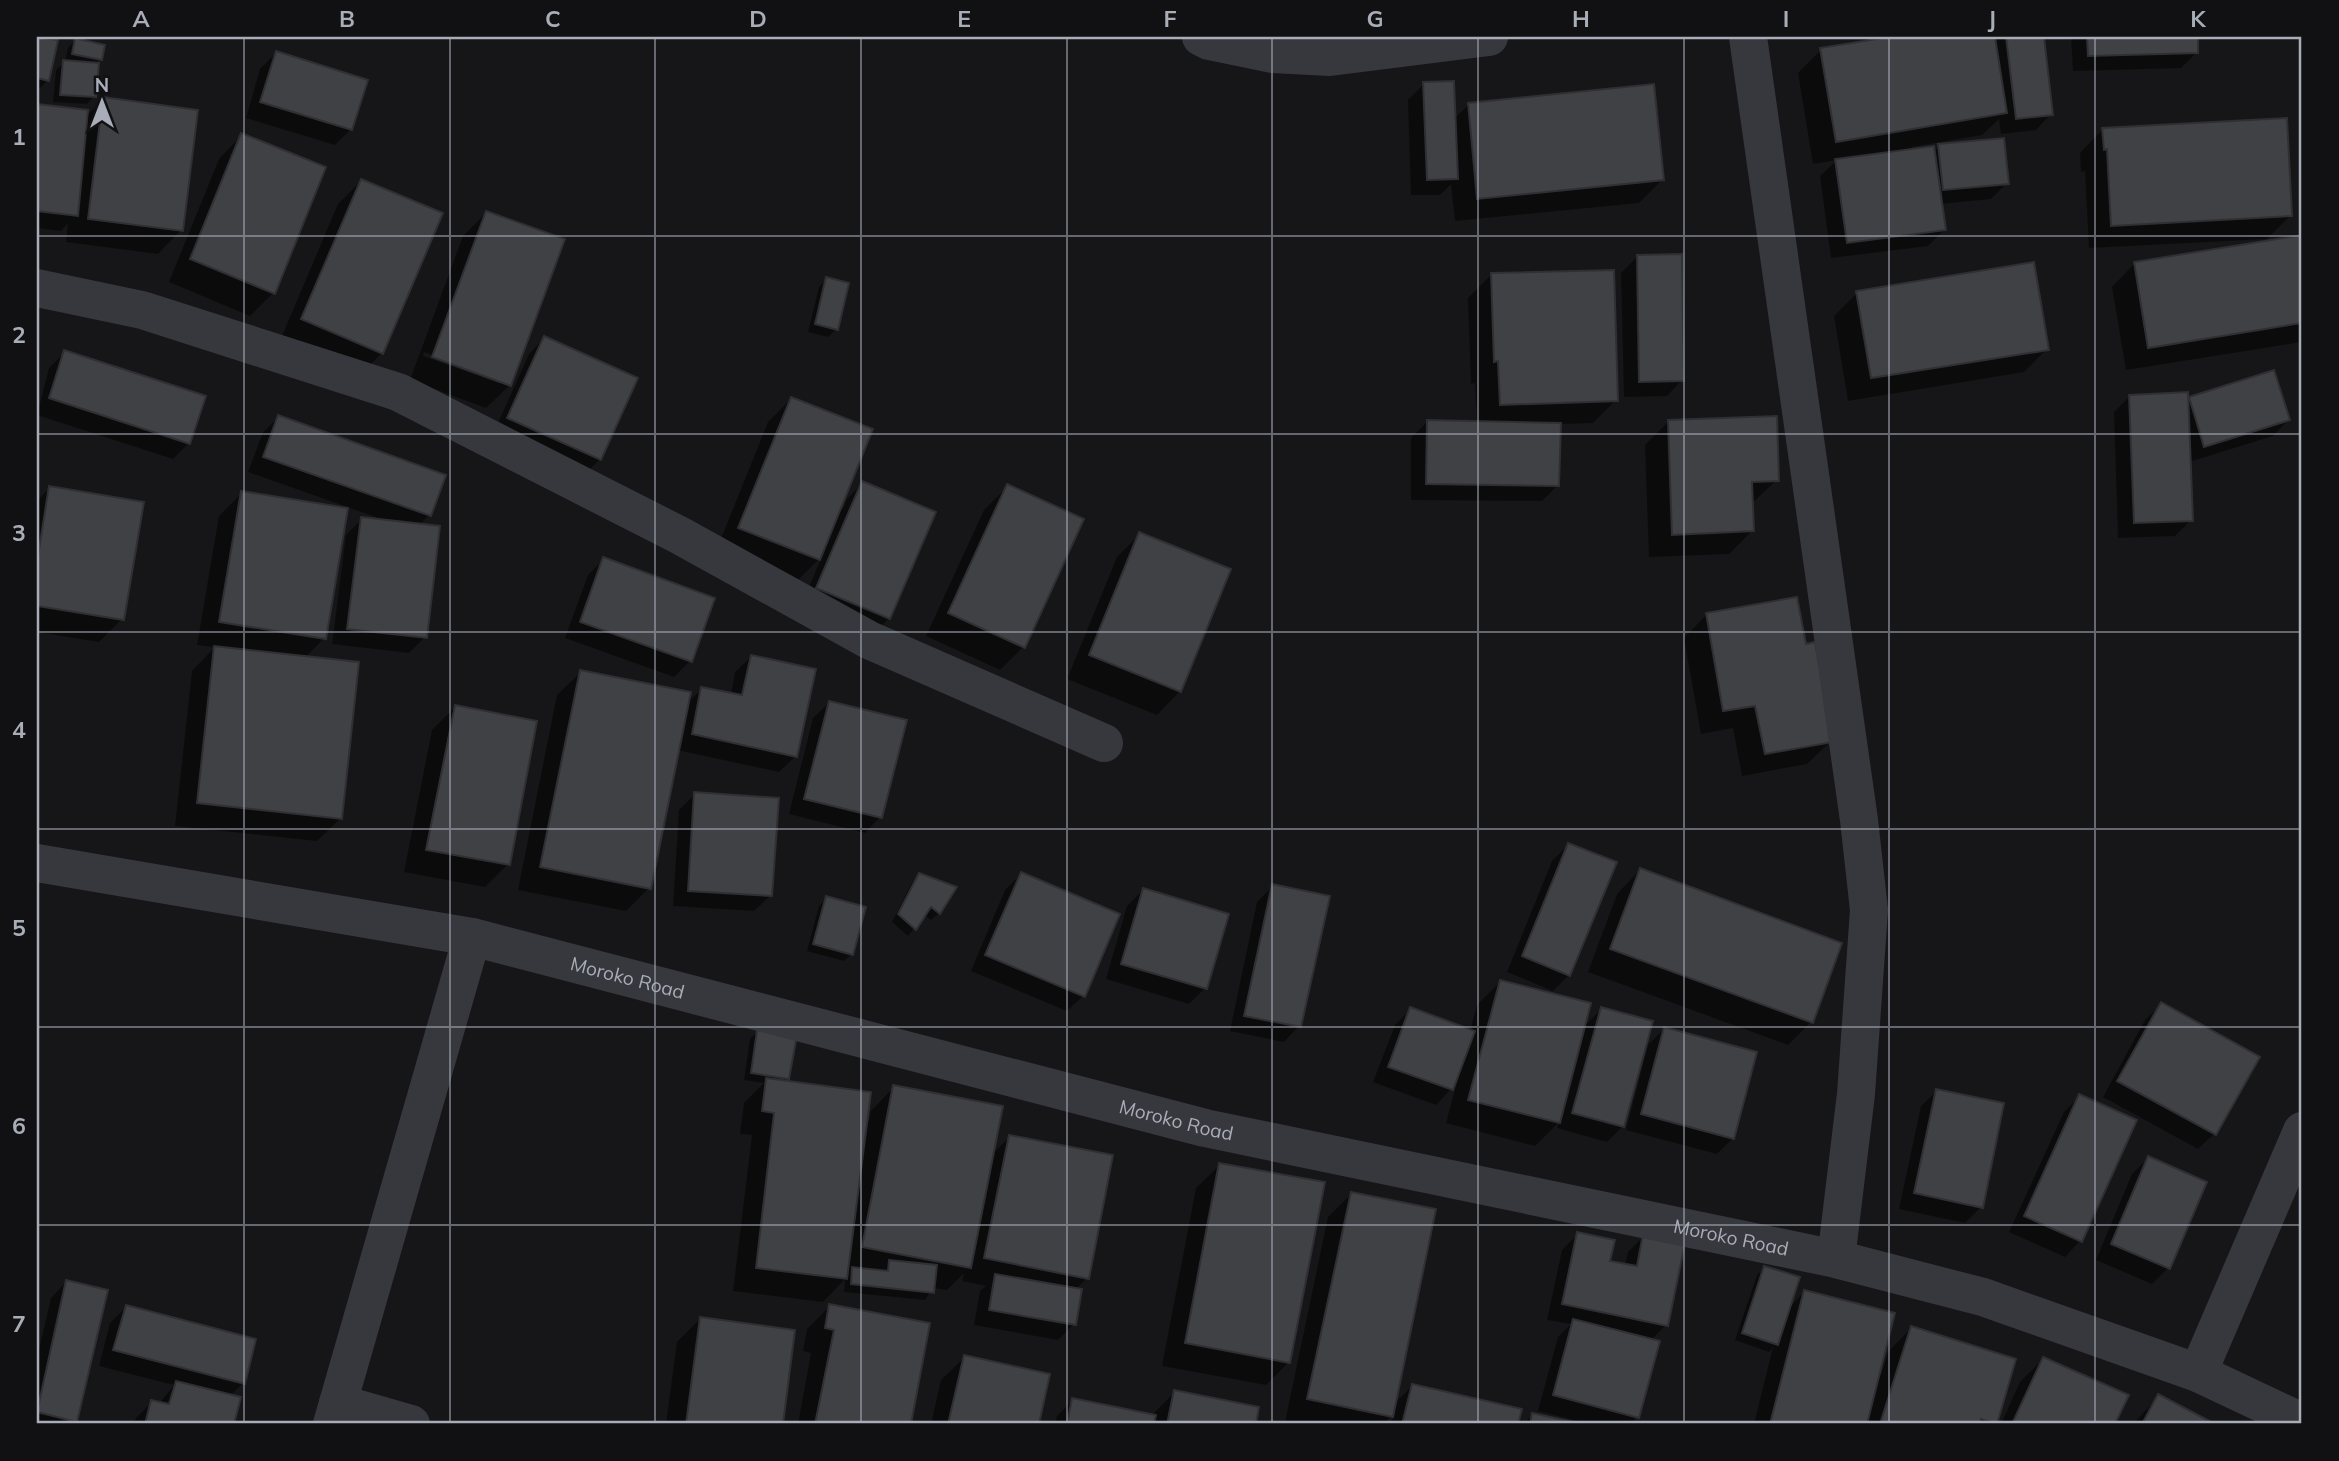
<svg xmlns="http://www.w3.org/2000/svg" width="2339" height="1461" font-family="Mulish,sans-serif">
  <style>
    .shadow { fill: #0007; fill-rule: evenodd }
    .building { fill: #404145; stroke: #303034; stroke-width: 2 }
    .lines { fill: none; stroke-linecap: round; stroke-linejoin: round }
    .minor { stroke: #37383d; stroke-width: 38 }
    .grid { fill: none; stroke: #a8adb8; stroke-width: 2; stroke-opacity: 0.55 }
    .labels { text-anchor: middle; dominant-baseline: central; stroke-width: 5; stroke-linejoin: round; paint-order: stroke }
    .street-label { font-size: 19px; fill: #a8adb8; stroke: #111113 }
    .neatline { fill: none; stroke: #a8adb8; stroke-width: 2.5 }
    .grid-label { font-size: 23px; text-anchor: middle; font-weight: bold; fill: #a8adb8 }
  </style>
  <rect width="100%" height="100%" fill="#161618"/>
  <!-- shadow -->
  <g class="shadow">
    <path d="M37,37L56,41L48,80L40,88L37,87Z"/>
    <path d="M1900,37H1993V40L1997,37H2042L2051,114L2036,130L2001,134L1999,119L1982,135L1912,147V150L1933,152L1939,146L2007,183L1991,199L1940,204L1944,230L1928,246L1831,258L1820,176L1837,160L1813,164L1798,73L1821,50Z"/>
    <path d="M2071,37H2196L2197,52L2181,68L2073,71Z"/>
    <path d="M75,40L100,59L97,63L94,96L87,104L53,102L56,70L65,62L68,48Z"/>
    <path d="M276,53L351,129L335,145L246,118L260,69Z"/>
    <path d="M1424,84L1454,119L1468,105L1662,180L1639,203L1455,221L1451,184L1440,195H1411L1408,100Z"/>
    <path d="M103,99L181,230L158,254L66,242L68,223L61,231L37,228V106L86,111V117Z"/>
    <path d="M2103,129L2290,216L2267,239L2089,248L2085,171L2081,172L2080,153Z"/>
    <path d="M242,135L273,293L250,316L169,282L219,159Z"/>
    <path d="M361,181L382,353L359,376L279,343L338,204Z"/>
    <path d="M486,213L510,385L486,408L410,380L463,236ZM424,352L499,380V383L423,356Z"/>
    <path d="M2302,237V342L2126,370L2112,287L2135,263Z"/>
    <path d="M1637,257L1682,380L1667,396L1624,397L1621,273Z"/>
    <path d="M1491,275L1616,400L1593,423L1559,424L1558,485L1542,501L1411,500V438L1427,422L1477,423L1475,383L1471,384L1468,298Z"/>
    <path d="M827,279L836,329L828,337L808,332L819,287Z"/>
    <path d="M1857,293L2047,349L2024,372L1848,401L1834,316Z"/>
    <path d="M544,338L600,459L584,475L493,434L529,354Z"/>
    <path d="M65,352L189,443L173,459L37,415L49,368Z"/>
    <path d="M2273,372L2288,420L2273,436L2189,462L2191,520L2175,536L2118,538L2114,412L2129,397L2186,402Z"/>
    <path d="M791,399L840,507L843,509L847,499L863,483L889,618L873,634L802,604L822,556L796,582L716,551L768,422Z"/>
    <path d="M279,417L429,515L418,526L425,637L409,653L332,644L346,535L362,519L384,520L248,472L263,432Z"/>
    <path d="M1668,422L1777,480L1751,504L1752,531L1729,554L1649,557L1645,445Z"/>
    <path d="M1007,487L1023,647L1000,670L926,636L984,510Z"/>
    <path d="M50,488L122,619L99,642L37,632V501Z"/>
    <path d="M242,493L324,638L305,658L341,818L317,841L175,826L192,671L215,647L197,645L219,516Z"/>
    <path d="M1140,534L1180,691L1157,715L1067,679L1117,557Z"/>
    <path d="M604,559L690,661L674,677L565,638L588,575Z"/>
    <path d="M1707,614L1804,646L1831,741L1807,764L1742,776L1733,728L1701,734L1684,638Z"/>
    <path d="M751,657L795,757L779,772L677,750L649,888L626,911L518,890L557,695L581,672L686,704L702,689L731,694L735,672Z"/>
    <path d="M829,703L880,817L865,833L789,814L813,718Z"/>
    <path d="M455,707L508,864L485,887L404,872L432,730Z"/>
    <path d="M695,794L770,896L754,911L673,906L679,810Z"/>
    <path d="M1568,845L1569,975L1553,991L1507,972L1552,861Z"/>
    <path d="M1640,870L1811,1022L1788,1045L1588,972L1617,894Z"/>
    <path d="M1021,874L1083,996L1067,1011L971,971L1005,890Z"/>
    <path d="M919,875L939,913L931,920L924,915L908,936L892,922L912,883Z"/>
    <path d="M1273,886L1299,1026L1284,1042L1230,1031L1257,902Z"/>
    <path d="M1143,890L1205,988L1189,1004L1106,979L1127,906Z"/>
    <path d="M827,898L852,954L844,961L807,951L819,906Z"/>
    <path d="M1500,982L1583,1028L1602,1008L1623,1126L1607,1142L1557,1128L1559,1122L1535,1146L1446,1123L1457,1081L1455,1080L1451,1089L1436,1105L1373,1082L1395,1025L1411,1009L1470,1031L1477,1005Z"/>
    <path d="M2161,1005L2214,1134L2198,1149L2103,1097L2145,1020Z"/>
    <path d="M1664,1029L1733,1138L1717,1154L1626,1130L1648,1045Z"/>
    <path d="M758,1031L788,1078L784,1082L866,1121H869L871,1111L894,1087L991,1155L1010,1137L1087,1278L1076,1289L1074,1324L1058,1340L974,1325L980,1291L986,1286L962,1281L964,1273L947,1290L933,1288L925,1300L844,1292L845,1279L823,1302L733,1291L752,1135L740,1134L744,1103L764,1083L744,1080L750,1039Z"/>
    <path d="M1937,1091L1981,1207L1965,1223L1899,1209L1921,1106Z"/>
    <path d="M2080,1096L2135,1121L2080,1241L2065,1257L2009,1232L2064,1112Z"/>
    <path d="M2148,1158L2168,1268L2152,1284L2096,1260L2132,1174Z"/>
    <path d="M1220,1165L1289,1362L1266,1385L1162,1366L1196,1188Z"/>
    <path d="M1352,1193L1394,1404L1412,1386L1520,1411L1516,1424H1391L1394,1414L1383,1424L1285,1422L1328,1217Z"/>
    <path d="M1578,1234L1608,1262L1625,1266L1628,1252L1644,1236L1666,1325L1650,1341L1637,1417L1630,1424H1590L1538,1411L1558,1337L1571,1324L1547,1320L1562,1250Z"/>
    <path d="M1764,1268L1788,1309L1804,1292L1878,1374L1881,1375L1888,1352L1911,1328L1995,1423L1754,1424L1773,1347L1769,1352L1735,1340L1757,1275Z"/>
    <path d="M66,1282L76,1421L72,1424H37V1358L51,1298Z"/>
    <path d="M830,1306L928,1324L909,1424H798L811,1353L803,1351L807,1329Z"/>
    <path d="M126,1307L243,1383L230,1396L239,1398L232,1424H134L136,1418L152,1402L159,1404L174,1385L99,1366L110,1323Z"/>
    <path d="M700,1319L793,1331L781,1424H666L677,1342Z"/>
    <path d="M965,1357L1048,1375L1037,1424H931L941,1380Z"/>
    <path d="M2043,1359L2126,1396L2113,1424H2001L2020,1382Z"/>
    <path d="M1175,1392L1257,1408L1254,1424H1055L1057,1416L1073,1400L1151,1416Z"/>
    <path d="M2159,1396L2211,1424H2133Z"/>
    <path d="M1533,1415L1574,1424H1523Z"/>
  </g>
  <!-- building -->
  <g class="building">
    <path d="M37,37L58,40L49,81L37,78Z"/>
    <path d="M1889,37H1995L2007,113L1836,142L1820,48Z"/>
    <path d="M2006,37H2044L2053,115L2016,119Z"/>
    <path d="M2087,37H2198V53L2088,56Z"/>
    <path d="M75,38L105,45L102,60L72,54Z"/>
    <path d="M276,51L368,80L352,130L260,102Z"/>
    <path d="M63,60L99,63L96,97L60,95Z"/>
    <path d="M1454,81L1458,179L1427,180L1423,82Z"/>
    <path d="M1654,84L1664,180L1477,199L1468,103Z"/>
    <path d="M103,97L198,110L183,231L88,219Z"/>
    <path d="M37,104L88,110L78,216L37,211Z"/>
    <path d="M2287,118L2292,216L2111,226L2107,149L2104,150L2102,128Z"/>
    <path d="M241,133L326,167L275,294L190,259Z"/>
    <path d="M2004,138L2009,184L1943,190L1938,144Z"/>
    <path d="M1934,146L1946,230L1847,243L1835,159Z"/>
    <path d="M361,179L443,213L383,354L301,319Z"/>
    <path d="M486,211L565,239L511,386L432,357Z"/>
    <path d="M2302,235V323L2148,348L2134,262Z"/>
    <path d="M1682,254L1684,381L1639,382L1637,255Z"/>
    <path d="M2034,262L2049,350L1871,378L1856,291Z"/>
    <path d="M1614,270L1618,401L1500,405L1498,361L1494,362L1491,273Z"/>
    <path d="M826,277L849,283L838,330L815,324Z"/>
    <path d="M544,336L638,378L601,460L507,418Z"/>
    <path d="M64,350L206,396L190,444L49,398Z"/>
    <path d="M2274,370L2290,420L2204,447L2189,397Z"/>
    <path d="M2188,392L2193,521L2134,523L2129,395Z"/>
    <path d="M791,397L873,429L820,560L738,528Z"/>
    <path d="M278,415L446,475L431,516L263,457Z"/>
    <path d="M1777,416L1779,481L1752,482L1754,531L1672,535L1668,420Z"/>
    <path d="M1427,420L1561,423L1559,486L1426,484Z"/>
    <path d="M862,481L936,512L890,619L816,588Z"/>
    <path d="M1007,484L1084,519L1025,648L948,613Z"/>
    <path d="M49,486L144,502L124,620L37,606V562Z"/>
    <path d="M241,491L348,508L326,639L219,622Z"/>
    <path d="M361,517L440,526L427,638L347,629Z"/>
    <path d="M1139,532L1231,569L1181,692L1089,655Z"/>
    <path d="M603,557L715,598L692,662L580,622Z"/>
    <path d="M1797,597L1806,644L1815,642L1833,742L1765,754L1755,706L1723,711L1706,613Z"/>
    <path d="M214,646L359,662L342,819L197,803Z"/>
    <path d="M751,655L816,669L797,757L692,734L701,687L742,695Z"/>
    <path d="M580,670L691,692L651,889L540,867Z"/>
    <path d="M829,701L907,720L882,818L804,799Z"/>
    <path d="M455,705L537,721L510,865L426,850Z"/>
    <path d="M694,792L779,798L772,896L688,891Z"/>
    <path d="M1568,843L1617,862L1570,976L1522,956Z"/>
    <path d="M1640,868L1842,943L1813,1023L1610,949Z"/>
    <path d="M1021,872L1120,914L1085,997L985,955Z"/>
    <path d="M919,873L957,887L940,914L931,907L916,930L898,914Z"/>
    <path d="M1272,884L1330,896L1301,1027L1244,1016Z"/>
    <path d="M1143,888L1229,914L1207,989L1121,964Z"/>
    <path d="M826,896L866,907L853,955L813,944Z"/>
    <path d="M1500,980L1591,1003L1560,1123L1468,1100Z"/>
    <path d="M2161,1002L2260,1057L2216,1135L2117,1081Z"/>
    <path d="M1410,1007L1475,1031L1453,1090L1388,1067Z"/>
    <path d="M1601,1007L1653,1021L1624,1127L1572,1113Z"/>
    <path d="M1664,1027L1757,1052L1734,1139L1641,1114Z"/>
    <path d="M757,1030L797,1035L789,1079L751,1073Z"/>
    <path d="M766,1078L871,1092L847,1279L756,1268L774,1113L762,1111Z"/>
    <path d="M893,1085L1003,1106L971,1268L862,1247Z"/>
    <path d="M1936,1089L2004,1103L1983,1208L1914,1193Z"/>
    <path d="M2079,1094L2137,1120L2082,1242L2024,1216Z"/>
    <path d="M1009,1135L1113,1155L1089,1279L984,1258Z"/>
    <path d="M2148,1156L2207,1182L2170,1269L2111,1244Z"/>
    <path d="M1219,1163L1325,1182L1290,1363L1185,1343Z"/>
    <path d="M1351,1192L1436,1209L1393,1417L1307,1399Z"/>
    <path d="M1577,1232L1615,1240L1610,1261L1637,1266L1643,1234L1685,1243L1668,1326L1562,1304Z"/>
    <path d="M889,1260L937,1265L934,1293L851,1284L852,1267L888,1271Z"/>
    <path d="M1764,1266L1800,1277L1778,1345L1742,1333Z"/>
    <path d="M995,1274L1082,1289L1076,1325L989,1310Z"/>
    <path d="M66,1280L108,1290L77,1422L37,1412Z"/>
    <path d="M1804,1290L1895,1313L1867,1424H1770Z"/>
    <path d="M829,1304L930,1323L911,1424H815L834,1330L825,1328Z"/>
    <path d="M126,1305L256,1339L245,1384L113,1350Z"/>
    <path d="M700,1317L795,1330L783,1424H686Z"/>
    <path d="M1573,1319L1660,1341L1639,1418L1553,1395Z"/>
    <path d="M1911,1326L2016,1359L1997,1424L1981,1419L1980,1424H1880Z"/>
    <path d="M964,1355L1050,1374L1039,1424H948Z"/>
    <path d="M2043,1357L2129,1395L2115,1424H2012Z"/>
    <path d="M176,1381L241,1397L234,1424H145L151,1400L169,1404Z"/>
    <path d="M1412,1384L1522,1409L1518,1424H1402Z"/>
    <path d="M1174,1390L1259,1407L1256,1424H1167Z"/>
    <path d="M2158,1394L2215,1424H2142Z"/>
    <path d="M1072,1398L1156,1415L1154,1424H1067Z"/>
    <path d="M1532,1413L1582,1424H1530Z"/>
  </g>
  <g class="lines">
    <!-- minor -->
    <g class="minor">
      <path d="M1201,37L1209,41L1272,54L1330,57L1489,37"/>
      <path d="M1748,37L1859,820L1869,910L1856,1094L1836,1259"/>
      <path d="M37,288L142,310L398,392L679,535L869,640L1104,743"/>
      <path id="s1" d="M37,863L472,937L1205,1128L1836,1259L1983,1297L2198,1373L2302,1422"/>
      <path d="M2198,1373L2302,1131"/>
      <path d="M338,1403L411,1424"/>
      <path d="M332,1424L472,937"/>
    </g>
  </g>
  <!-- grid -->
  <path class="grid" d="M244,37V1424M450,37V1424M655,37V1424M861,37V1424M1067,37V1424M1272,37V1424M1478,37V1424M1684,37V1424M1889,37V1424M2095,37V1424M37,236H2302M37,434H2302M37,632H2302M37,829H2302M37,1027H2302M37,1225H2302"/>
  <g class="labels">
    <!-- street labels -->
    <g class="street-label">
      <text stroke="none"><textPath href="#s1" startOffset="602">Moroko Road</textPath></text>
      <text stroke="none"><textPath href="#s1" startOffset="1169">Moroko Road</textPath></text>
      <text stroke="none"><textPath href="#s1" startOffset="1736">Moroko Road</textPath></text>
    </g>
  </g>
  <!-- border -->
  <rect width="2339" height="1461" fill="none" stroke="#111113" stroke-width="77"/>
  <!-- north arrow -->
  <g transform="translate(102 102)" stroke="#111113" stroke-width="5" paint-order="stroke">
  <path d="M0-5L12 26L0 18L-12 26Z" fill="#a8adb8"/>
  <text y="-10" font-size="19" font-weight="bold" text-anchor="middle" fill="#a8adb8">N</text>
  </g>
  <rect x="38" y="38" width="2262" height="1384" class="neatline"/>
  <g class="grid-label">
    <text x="141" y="27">A</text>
    <text x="347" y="27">B</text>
    <text x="553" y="27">C</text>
    <text x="758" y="27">D</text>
    <text x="964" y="27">E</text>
    <text x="1170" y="27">F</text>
    <text x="1375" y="27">G</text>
    <text x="1581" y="27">H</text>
    <text x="1786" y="27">I</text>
    <text x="1992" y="27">J</text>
    <text x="2198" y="27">K</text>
    <text x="19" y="145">1</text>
    <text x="19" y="343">2</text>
    <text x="19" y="541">3</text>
    <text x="19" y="738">4</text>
    <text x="19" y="936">5</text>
    <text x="19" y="1134">6</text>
    <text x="19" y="1332">7</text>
  </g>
</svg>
